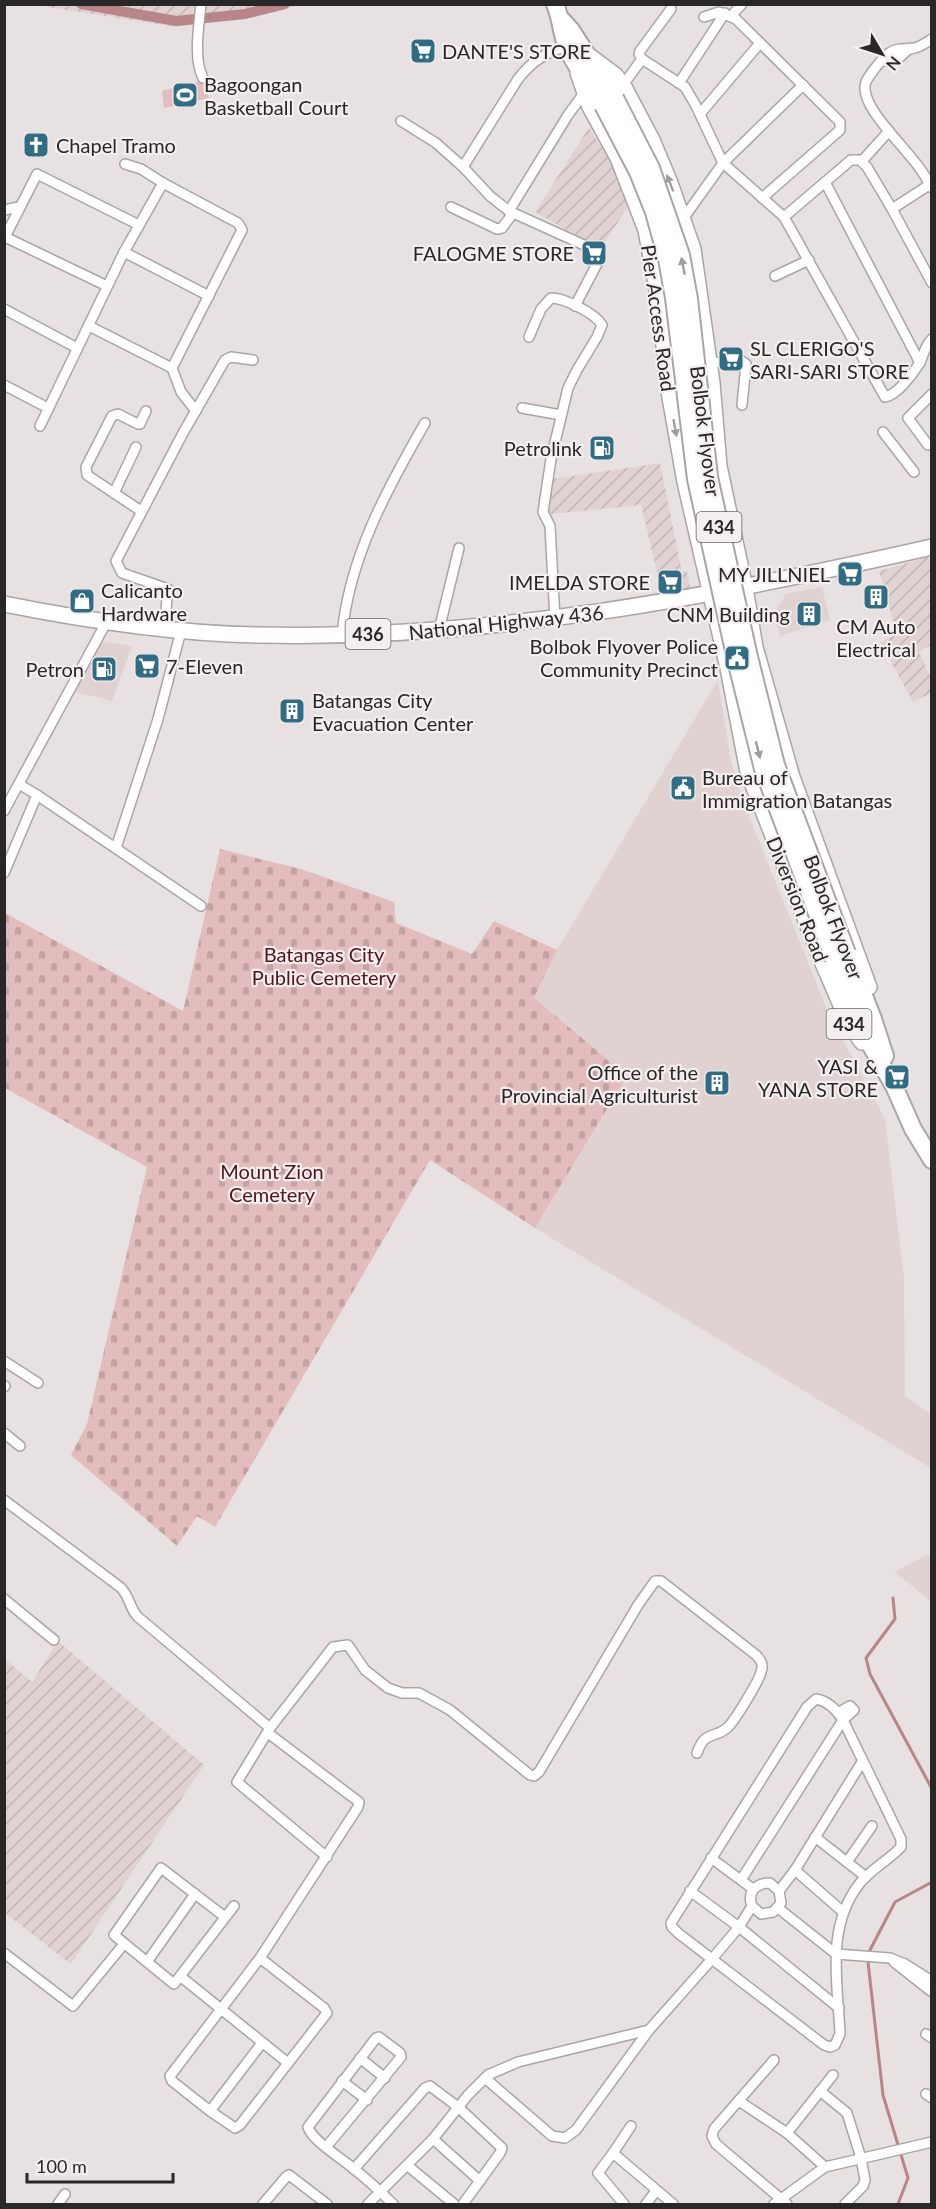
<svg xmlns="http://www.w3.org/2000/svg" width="936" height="2209" font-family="Lato,sans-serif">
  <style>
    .built { fill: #e1d2d2 }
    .industrial { fill: url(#industrial-furrows) }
    .cemetery { fill: url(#cemetery-stones) }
    .pitch { fill: #e3bcbd }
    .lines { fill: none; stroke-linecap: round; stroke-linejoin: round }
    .stream { stroke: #b88688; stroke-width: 3 }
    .canal { stroke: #b88688; stroke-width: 10 }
    .street-casing { stroke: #aba4a4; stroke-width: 12 }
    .primary-casing { stroke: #aba4a4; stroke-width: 18 }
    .highway-casing { stroke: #aba4a4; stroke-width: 20 }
    .street { stroke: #fff; stroke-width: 9 }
    .primary { stroke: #fff; stroke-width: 15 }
    .highway { stroke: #fff; stroke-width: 16 }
    .highway-bridge-casing { stroke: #aba4a4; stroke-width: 20; stroke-linecap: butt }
    .highway-bridge { stroke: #fff; stroke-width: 16 }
    .oneway { fill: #9f9e9e }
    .labels { text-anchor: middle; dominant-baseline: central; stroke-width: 4.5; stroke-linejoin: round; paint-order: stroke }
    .shield { fill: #f5eeee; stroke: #666363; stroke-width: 1.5 }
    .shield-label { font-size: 18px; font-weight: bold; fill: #292727 }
    .poi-label { font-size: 20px; fill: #292727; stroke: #f5eeee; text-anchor: end }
    .street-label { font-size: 20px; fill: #292727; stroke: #f5eeee }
    .park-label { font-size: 20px; fill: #52141d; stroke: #f5eeee }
  </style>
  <defs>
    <pattern id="industrial-furrows" width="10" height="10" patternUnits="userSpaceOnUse" patternTransform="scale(1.5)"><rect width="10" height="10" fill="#e1d2d2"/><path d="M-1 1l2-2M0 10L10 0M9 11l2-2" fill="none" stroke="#c1b4b4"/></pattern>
    <pattern id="cemetery-stones" width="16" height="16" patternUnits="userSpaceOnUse" patternTransform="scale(1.5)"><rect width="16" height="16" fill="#e3bcbd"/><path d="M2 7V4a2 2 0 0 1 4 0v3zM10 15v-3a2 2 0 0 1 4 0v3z" fill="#c3a2a2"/></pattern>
  </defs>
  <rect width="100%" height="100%" fill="#e8e1e1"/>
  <!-- built -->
  <g class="built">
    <path d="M822,587L830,620L780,636L777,623L767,625L786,594Z"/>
    <path d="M100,641L132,646L112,701L72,691Z"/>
    <path d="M718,680L731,762L751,821L828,1012L885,1119L904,1278L905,1396L931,1414V1468L535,1228L627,1076L534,998L557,950Z"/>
    <path d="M931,1553V1601L894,1572Z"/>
  </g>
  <!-- industrial -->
  <g class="industrial">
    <path d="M35,5H296L282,11L176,27Z"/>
    <path d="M589,128L611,162L628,207L600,249L535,212Z"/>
    <path d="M660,463L682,572L687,571L690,587L662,594L641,505L551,514L547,510L553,479Z"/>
    <path d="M928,557L932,569L931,645L919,652L931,678V693L913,702L880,642L897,634L879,571Z"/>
    <path d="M58,1641L204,1765L71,1964L5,1913L4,1658L32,1682Z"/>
  </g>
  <!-- cemetery -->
  <path class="cemetery" d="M220,849L301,869L394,902L396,923L472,954L494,921L557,950L534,998L627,1076L535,1228L430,1160L215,1527L197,1516L177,1546L71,1455L87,1424L147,1167L5,1088V913L183,1011Z"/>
  <!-- pitch -->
  <path class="pitch" d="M205,80L209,98L164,108L162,91Z"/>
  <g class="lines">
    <!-- stream -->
    <g class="stream">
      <path d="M893,1598L895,1619L866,1658L870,1674L932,1789"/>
      <path d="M870,1950L895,1902L932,1882"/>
      <path d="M868,1962L883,2095L908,2178L898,2204"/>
    </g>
    <!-- canal -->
    <path class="canal" d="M81,4L176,21L245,14L285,4"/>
    <!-- street casing -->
    <g class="street-casing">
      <g id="street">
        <path d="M201,4C199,26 193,58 203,78"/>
        <path d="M731,16L742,4"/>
        <path d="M704,17L719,12L736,19L840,122V130L762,198"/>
        <path d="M642,59L685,87L696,106L723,163L784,217L885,397C897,395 912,375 919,364C924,356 924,346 932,339"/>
        <path d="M880,62L900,57L910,48"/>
        <path d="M679,83L725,13"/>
        <path d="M623,85L642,59L639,54L640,51L671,9"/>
        <path d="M700,114L760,43"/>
        <path d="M401,121L436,143L463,167L490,196L509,211L595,250L599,254V260L575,306"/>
        <path d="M862,161L889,131"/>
        <path d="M125,164L141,169L163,183L238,223L242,230L172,368"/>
        <path d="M463,167L518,79C532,61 545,53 567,46"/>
        <path d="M825,182L920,363"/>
        <path d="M929,185C921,158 856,109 866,82C868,77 873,71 876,67C880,62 884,57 889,53C897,47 906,50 915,48C921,46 926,43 932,39"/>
        <path d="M451,207L497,229L502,228L513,213"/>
        <path d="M892,209L929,185L932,188"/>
        <path d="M4,210L19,207"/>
        <path d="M509,211L568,115L584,93"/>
        <path d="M784,217L851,160H860L867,167L892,209L932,283"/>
        <path d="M683,219L723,163L803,85"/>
        <path d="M5,237L107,286"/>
        <path d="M4,239L37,174L139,225"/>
        <path d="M124,252L209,296"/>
        <path d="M775,276L809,260"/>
        <path d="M4,309L77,348"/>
        <path d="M89,326L172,368L181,392L196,411"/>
        <path d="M529,337L541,309L551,298C564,298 595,313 602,325L597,337L577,370L568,388L551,459L543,512L550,526L555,619"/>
        <path d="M709,363L740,360L746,364L742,405"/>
        <path d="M4,385L48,408"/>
        <path d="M522,408L561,415"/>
        <path d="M40,426L124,252L163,183"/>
        <path d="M883,432L914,472"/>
        <path d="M928,445L908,418L932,394"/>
        <path d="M114,493L136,447"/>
        <path d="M141,511L87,475L86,467L112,416L118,414L138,424H140L146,411"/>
        <path d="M164,629L168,589L122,573L116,561L183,433L225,360L231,357L253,360"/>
        <path d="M439,630L459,548"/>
        <path d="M342,635C349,558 387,489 425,423"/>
        <path d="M19,784L37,795L201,906"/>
        <path d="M4,811L107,621"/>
        <path d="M116,848L158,719L181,631"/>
        <path d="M4,873L37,795"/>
        <path d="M4,1361L38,1383"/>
        <path d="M4,1387L5,1386"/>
        <path d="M4,1433L20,1446"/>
        <path d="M4,1500L120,1587C130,1596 129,1608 138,1617L270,1728"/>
        <path d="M4,1599L54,1640"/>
        <path d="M816,1699C828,1701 836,1709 843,1720L901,1839V1847C889,1860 871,1869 860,1883C825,1927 838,1983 840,2034L835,2045L830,2047L824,2045L678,1933L672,1927L671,1923L807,1707Z"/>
        <path d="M815,1837L866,1877"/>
        <path d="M327,1857L237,1782L270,1728L333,1647L348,1645L365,1670L388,1688L402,1693H419L450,1710L530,1775L534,1776L539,1772L638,1605L655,1581H661L756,1655C761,1660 764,1665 761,1672C759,1681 734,1722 727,1728C714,1739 705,1730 697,1753"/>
        <path d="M711,1858L753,1889"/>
        <path d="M847,1862L872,1826"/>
        <path d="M795,1870L843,1912"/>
        <path d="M741,1880L843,1720L854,1710L850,1706L838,1713"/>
        <path d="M690,1891L739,1927L839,2008"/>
        <path d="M779,1891L795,1870L862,1762"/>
        <path d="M778,1908L836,1954L890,1958L905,1964L932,1981"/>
        <path d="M225,1917L161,1868L114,1935L174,1984L234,1906"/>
        <path d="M4,1953L73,2006L124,1944"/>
        <path d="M260,1958L324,2008L327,2013L240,2125L235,2128L210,2111L172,2081L170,2076L260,1958L358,1807L359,1802L268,1733"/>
        <path d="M147,1962L195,1894"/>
        <path d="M894,1962L932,1992"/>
        <path d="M180,1976L288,2063"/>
        <path d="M926,2034L932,2038"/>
        <path d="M360,2058L385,2078"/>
        <path d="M774,2060L714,2129L712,2136L716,2144L787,2204"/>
        <path d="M485,2078L552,2136L565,2138L576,2130L649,2030"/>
        <path d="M342,2081L367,2100"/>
        <path d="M820,2091L847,2113L861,2158L865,2180L863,2186L845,2204"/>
        <path d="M926,2094L932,2098"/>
        <path d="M739,2101L787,2133L825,2167"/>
        <path d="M210,2111L262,2043"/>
        <path d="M787,2133L833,2075"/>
        <path d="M433,2139L480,2181"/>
        <path d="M326,2147L401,2057L400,2053L379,2037L376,2038L308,2127C312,2141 343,2159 354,2169C368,2180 381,2192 393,2204"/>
        <path d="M613,2153L631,2126"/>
        <path d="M408,2166L454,2204"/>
        <path d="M354,2169L425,2088L430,2086L458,2107L502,2148L500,2153L463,2204"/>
        <path d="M58,2204L65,2194"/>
        <path d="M263,2204L286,2177L289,2175L327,2204"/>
        <path d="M368,2204L433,2139L468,2095L488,2075L518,2062L649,2030L712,1959L739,1927L752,1906C747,1893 755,1883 770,1883L779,1891L781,1903L773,1912L761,1914L752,1906"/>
        <path d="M624,2204L598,2173L613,2153L673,2204"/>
        <path d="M646,2204L656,2191"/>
        <path d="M774,2204L825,2167L932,2142"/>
      </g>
    </g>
    <!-- primary casing -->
    <g class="primary-casing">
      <g id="primary">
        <path d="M588,55L615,75L623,85L652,140L670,183L693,249L712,383L719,466L745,588L755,647L792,777L869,987"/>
        <path d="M578,73L590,107L618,158L646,230L660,306L668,386L685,482L728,668L748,772L819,954L849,1024L862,1042"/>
        <path d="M4,604C89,621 175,634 261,635C489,640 711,597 932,547"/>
      </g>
    </g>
    <!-- highway casing -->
    <g class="highway-casing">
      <g id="highway">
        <path d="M555,4C561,18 561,31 566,45C574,66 591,86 603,105"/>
        <path d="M562,20L571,30L615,98"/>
        <path d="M847,953L873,1019L885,1056"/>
        <path d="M834,959L858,1023L894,1086L913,1129L932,1160"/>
      </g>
    </g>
    <!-- street -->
    <use href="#street" class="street"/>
    <!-- primary -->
    <use href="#primary" class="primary"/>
    <!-- highway -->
    <use href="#highway" class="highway"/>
    <!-- highway-bridge casing -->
    <g class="highway-bridge-casing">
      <g id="highway-bridge">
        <path d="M615,98L651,168L681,255L689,299L709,477L749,657L776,765L847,953"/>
        <path d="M603,105L638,172L654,212L667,259L674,298L696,479L736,660L763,769L834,959"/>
      </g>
    </g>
    <!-- highway-bridge -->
    <use href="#highway-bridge" class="highway-bridge"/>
  </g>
  <!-- one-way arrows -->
  <defs><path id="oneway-solid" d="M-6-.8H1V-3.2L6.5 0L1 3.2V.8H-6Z" transform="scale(1.5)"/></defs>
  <g class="oneway">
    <use href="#oneway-solid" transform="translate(670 183) rotate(-111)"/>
    <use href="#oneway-solid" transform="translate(683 266) rotate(-101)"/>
    <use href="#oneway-solid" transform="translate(675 428) rotate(80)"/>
    <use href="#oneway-solid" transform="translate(758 750) rotate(76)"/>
  </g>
  <!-- icons -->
  <defs>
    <g id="supermarket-square" transform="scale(1.35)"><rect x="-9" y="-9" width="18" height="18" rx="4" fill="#306c84" stroke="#f5eeee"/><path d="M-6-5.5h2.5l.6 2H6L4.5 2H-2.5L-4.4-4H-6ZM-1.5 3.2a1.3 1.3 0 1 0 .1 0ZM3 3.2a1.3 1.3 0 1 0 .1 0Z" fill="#fff"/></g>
    <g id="stadium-square" transform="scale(1.35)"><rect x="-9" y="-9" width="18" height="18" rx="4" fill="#306c84" stroke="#f5eeee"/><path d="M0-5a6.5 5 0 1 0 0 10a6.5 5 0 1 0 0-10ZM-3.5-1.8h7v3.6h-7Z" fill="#fff"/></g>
    <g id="church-square" transform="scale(1.35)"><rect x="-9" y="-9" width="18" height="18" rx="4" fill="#306c84" stroke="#f5eeee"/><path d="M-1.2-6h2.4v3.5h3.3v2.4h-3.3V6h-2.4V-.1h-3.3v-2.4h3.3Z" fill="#fff"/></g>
    <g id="fuel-square" transform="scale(1.35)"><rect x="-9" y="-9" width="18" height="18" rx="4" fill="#306c84" stroke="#f5eeee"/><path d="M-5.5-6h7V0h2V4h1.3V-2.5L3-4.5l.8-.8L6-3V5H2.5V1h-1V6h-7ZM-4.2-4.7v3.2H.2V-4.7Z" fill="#fff"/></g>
    <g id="building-square" transform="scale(1.35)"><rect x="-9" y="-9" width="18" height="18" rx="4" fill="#306c84" stroke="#f5eeee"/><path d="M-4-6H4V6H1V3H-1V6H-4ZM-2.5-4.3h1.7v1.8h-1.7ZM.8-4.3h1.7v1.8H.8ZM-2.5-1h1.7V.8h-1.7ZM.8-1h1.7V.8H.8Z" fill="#fff"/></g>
    <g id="shop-square" transform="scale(1.35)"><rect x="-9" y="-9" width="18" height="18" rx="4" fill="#306c84" stroke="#f5eeee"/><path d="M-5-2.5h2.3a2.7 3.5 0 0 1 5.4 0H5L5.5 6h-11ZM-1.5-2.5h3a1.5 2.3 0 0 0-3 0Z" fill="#fff"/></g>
    <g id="civic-square" transform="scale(1.35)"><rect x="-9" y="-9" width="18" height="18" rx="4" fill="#306c84" stroke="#f5eeee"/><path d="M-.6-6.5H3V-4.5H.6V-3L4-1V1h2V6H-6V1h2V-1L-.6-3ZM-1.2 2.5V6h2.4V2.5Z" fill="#fff"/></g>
  </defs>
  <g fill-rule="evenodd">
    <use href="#supermarket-square" x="423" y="51"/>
    <use href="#stadium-square" x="185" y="95"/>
    <use href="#church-square" x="36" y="145"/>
    <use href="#supermarket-square" x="594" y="253"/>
    <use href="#supermarket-square" x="731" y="359"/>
    <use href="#fuel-square" x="602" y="448"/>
    <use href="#supermarket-square" x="850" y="574"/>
    <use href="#supermarket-square" x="670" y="582"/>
    <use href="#building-square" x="876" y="597"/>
    <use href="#shop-square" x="82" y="601"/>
    <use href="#building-square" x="809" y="614"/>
    <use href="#civic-square" x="737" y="658"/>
    <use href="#supermarket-square" x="147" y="666"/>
    <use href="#fuel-square" x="104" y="669"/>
    <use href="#building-square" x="292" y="711"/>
    <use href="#civic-square" x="683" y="788"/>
    <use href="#supermarket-square" x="897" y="1077"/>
    <use href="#building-square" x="717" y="1083"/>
  </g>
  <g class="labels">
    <!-- shield labels -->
    <g class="shield">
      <rect x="696.5" y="512" width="45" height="30" rx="4.5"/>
      <rect x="345.5" y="619" width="45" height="30" rx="4.5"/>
      <rect x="826.5" y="1009" width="45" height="30" rx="4.5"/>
    </g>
    <g class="shield-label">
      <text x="719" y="527">434</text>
      <text x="368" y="634">436</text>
      <text x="849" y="1024">434</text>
    </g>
    <!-- poi labels -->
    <g class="poi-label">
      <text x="442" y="51" text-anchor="start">DANTE'S STORE</text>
      <text x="204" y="84" text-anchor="start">Bagoongan<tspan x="204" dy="23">Basketball Court</tspan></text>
      <text x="56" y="145" text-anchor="start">Chapel Tramo</text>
      <text x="574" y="253">FALOGME STORE</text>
      <text x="750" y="348" text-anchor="start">SL CLERIGO'S<tspan x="750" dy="23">SARI-SARI STORE</tspan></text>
      <text x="582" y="448">Petrolink</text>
      <text x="830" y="574">MY JILLNIEL</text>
      <text x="650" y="582">IMELDA STORE</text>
      <text x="101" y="590" text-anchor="start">Calicanto<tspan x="101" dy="23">Hardware</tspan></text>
      <text x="790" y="614">CNM Building</text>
      <text x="876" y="626" text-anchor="middle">CM Auto<tspan x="876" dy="23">Electrical</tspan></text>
      <text x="718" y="646">Bolbok Flyover Police<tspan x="718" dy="23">Community Precinct</tspan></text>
      <text x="166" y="666" text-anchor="start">7-Eleven</text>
      <text x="84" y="669">Petron</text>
      <text x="312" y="700" text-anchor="start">Batangas City<tspan x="312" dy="23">Evacuation Center</tspan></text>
      <text x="702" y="777" text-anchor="start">Bureau of<tspan x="702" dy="23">Immigration Batangas</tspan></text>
      <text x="878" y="1066">YASI &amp;<tspan x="878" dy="23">YANA STORE</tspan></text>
      <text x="698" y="1072">Office of the<tspan x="698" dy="23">Provincial Agriculturist</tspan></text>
    </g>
    <!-- street labels -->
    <g class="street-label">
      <text transform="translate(659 318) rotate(82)">Pier Access Road</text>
      <text transform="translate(706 431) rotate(83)">Bolbok Flyover</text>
      <text transform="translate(506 622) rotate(-6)">National Highway 436</text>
      <text transform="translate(798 899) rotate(68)">Diversion Road</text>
      <text transform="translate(834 917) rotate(69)">Bolbok Flyover</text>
    </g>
    <!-- park labels -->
    <g class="park-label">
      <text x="324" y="954">Batangas City<tspan x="324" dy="23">Public Cemetery</tspan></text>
      <text x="272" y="1171">Mount Zion<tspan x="272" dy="23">Cemetery</tspan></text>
    </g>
  </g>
  <!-- border -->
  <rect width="936" height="2209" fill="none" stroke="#292727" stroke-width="12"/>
  <!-- north arrow -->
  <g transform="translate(882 54) rotate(129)" stroke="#f5eeee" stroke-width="4.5" paint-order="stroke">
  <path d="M0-4.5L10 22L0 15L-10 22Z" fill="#292727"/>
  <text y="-9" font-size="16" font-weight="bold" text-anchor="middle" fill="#292727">N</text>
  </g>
  <!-- scale -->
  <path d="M27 2173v9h146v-9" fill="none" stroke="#292727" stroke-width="3"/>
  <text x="36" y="2173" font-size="18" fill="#292727" stroke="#f5eeee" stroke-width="4.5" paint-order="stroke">100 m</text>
</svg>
